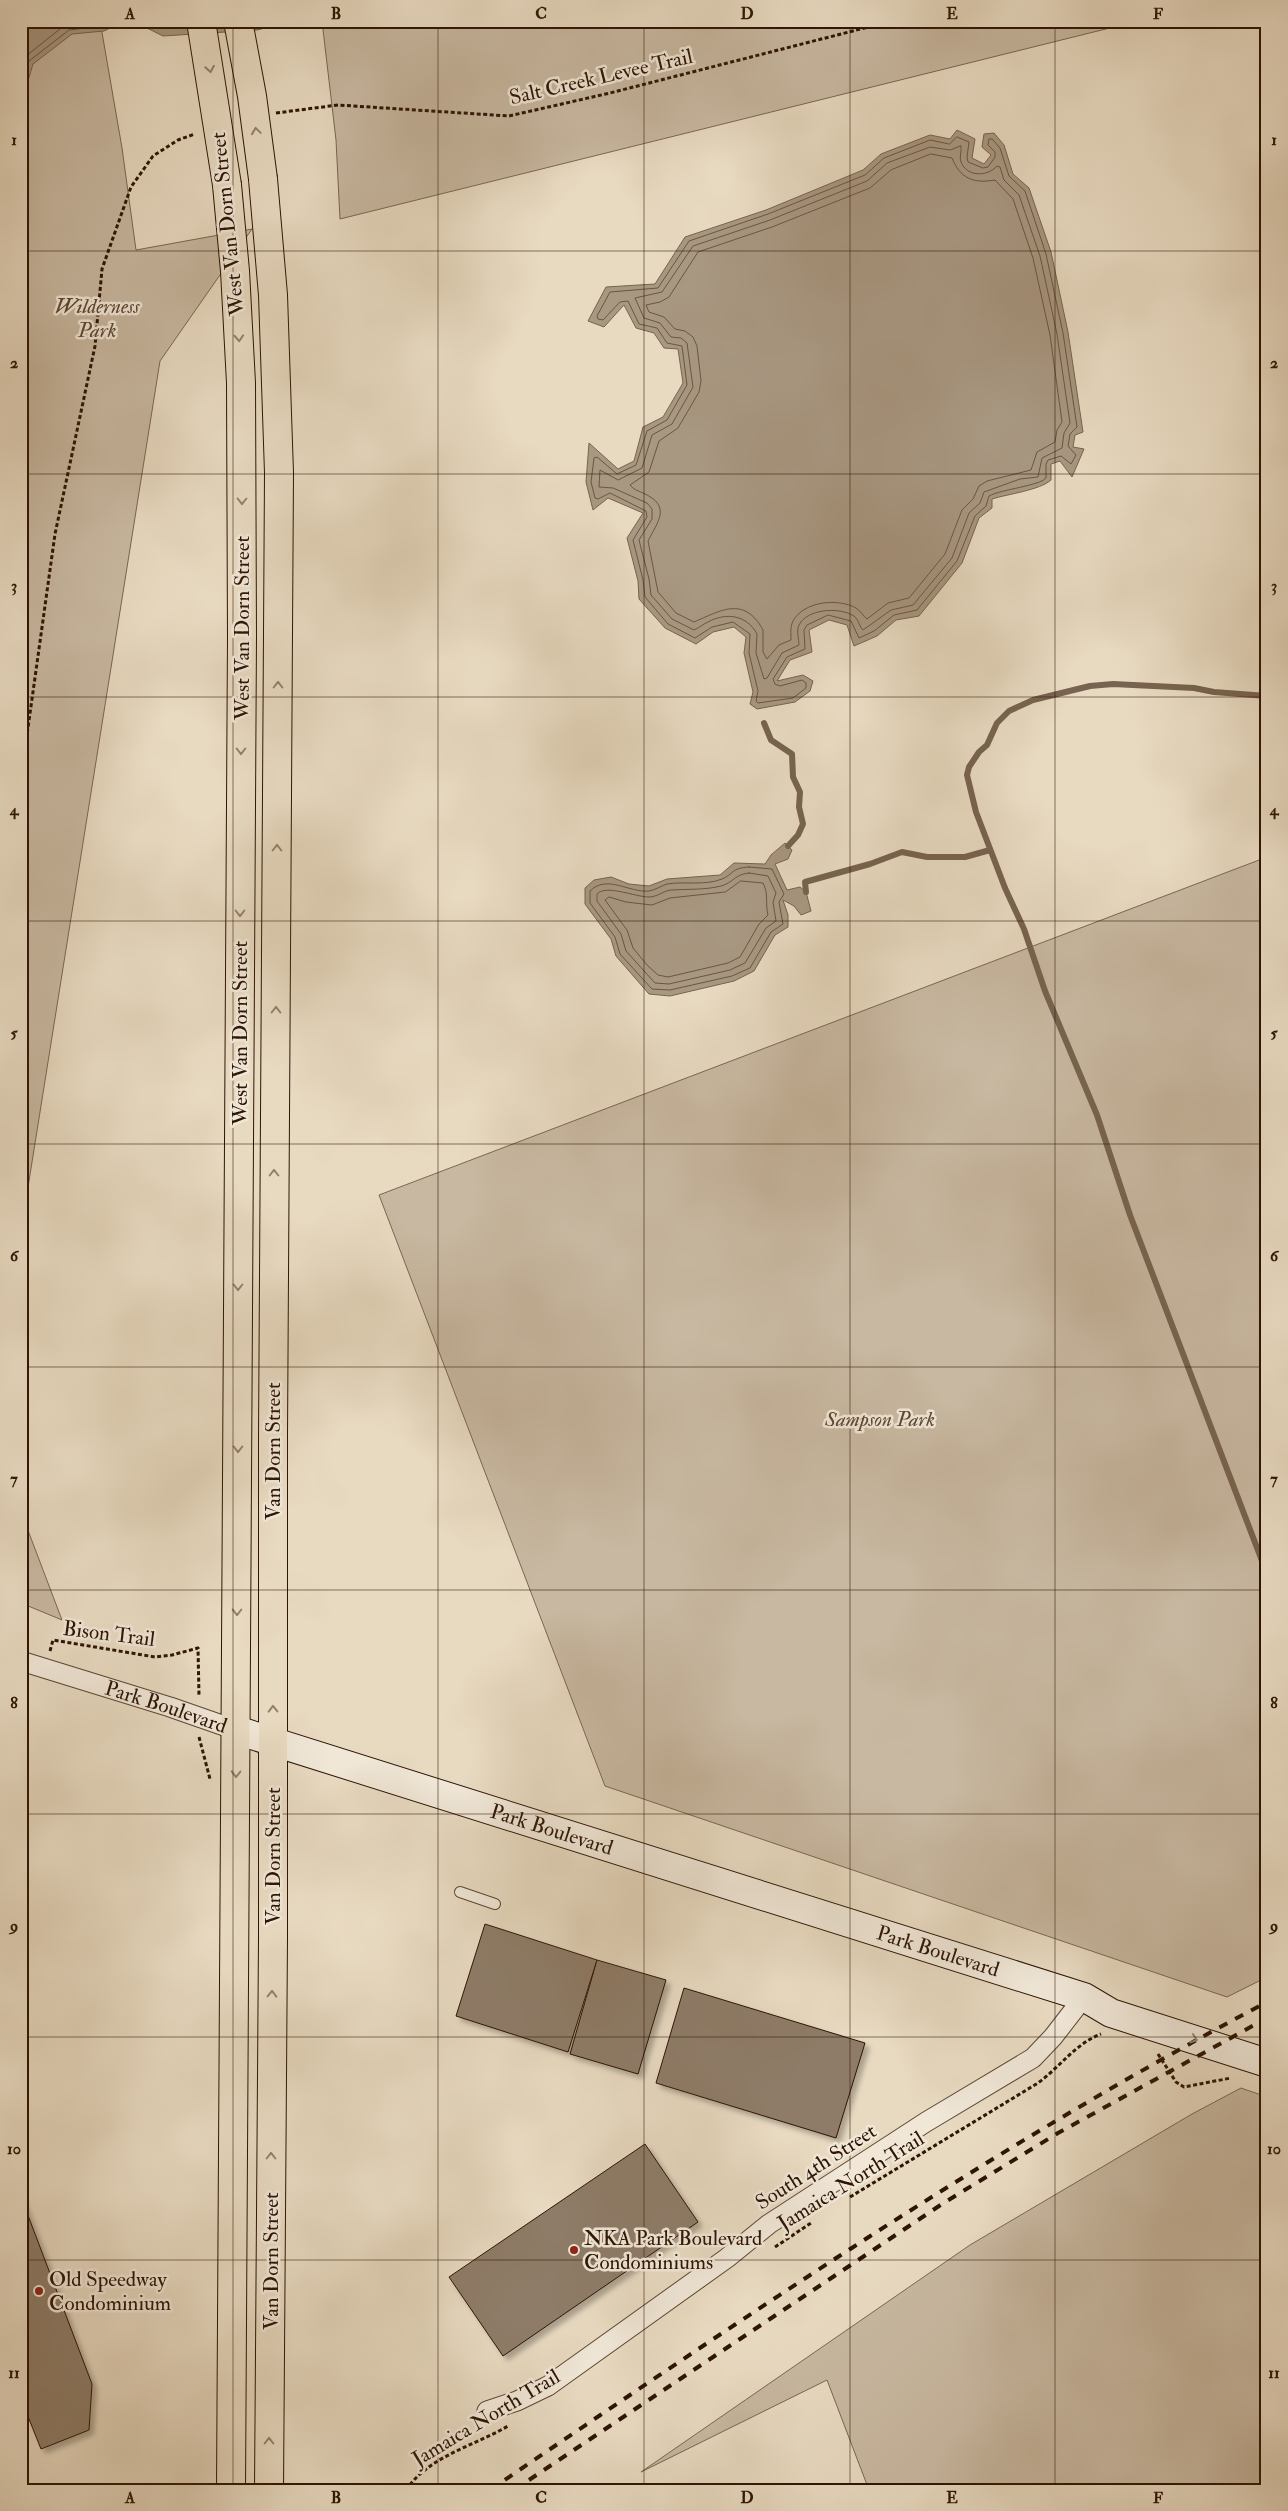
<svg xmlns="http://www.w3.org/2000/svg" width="1288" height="2511" font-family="'IM FELL Double Pica',serif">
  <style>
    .green { fill: #c8b8a1; stroke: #7a6653 }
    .water { fill: #a89781; stroke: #77634f }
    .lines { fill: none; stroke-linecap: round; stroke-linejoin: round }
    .shore { stroke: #6a5643; stroke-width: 1 }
    .stream { stroke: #77634f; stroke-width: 6 }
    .building { fill: #8e7b67; stroke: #2d1405; filter: url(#shadow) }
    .lane-casing { stroke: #5c4634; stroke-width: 12 }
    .street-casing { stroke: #5c4634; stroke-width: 21 }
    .secondary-casing { stroke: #2d1405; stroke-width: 30 }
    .primary-casing { stroke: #2d1405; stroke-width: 30 }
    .path { stroke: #2d1405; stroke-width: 3; stroke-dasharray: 4 2.5; stroke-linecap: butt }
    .lane { stroke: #f0e7d7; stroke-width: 10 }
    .street { stroke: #f0e7d7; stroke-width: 19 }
    .secondary { stroke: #f0e7d7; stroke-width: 28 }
    .primary { stroke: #e8dac1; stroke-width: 28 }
    .rail { stroke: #2d1405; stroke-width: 4; stroke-dasharray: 9 9; stroke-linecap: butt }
    .primary-bridge-casing { stroke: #2d1405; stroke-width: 30; stroke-linecap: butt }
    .primary-bridge { stroke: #e8dac1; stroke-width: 28 }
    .oneway { stroke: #94816c }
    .oneway2 { stroke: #988878 }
    .grid { fill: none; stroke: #2d1405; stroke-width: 1; stroke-opacity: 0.55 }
    .poi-dot { fill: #8f2418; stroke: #f0e7d7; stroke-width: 2 }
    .labels { text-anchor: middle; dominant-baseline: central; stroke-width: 5; stroke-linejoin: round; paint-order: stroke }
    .street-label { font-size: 21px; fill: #2d1405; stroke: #f0e7d7 }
    .park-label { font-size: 21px; font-style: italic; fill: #5c4534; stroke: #f0e7d7 }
    .poi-label { font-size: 21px; fill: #2d1405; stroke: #f0e7d7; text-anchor: start }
    .neatline { fill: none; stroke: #2d1405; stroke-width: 2 }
    .grid-label { font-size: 16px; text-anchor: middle; font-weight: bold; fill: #2d1405 }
  </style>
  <defs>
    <filter id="shadow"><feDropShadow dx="4.5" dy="4.5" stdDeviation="2.5" flood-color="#0004"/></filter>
  </defs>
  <rect width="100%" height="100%" fill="#e8dac1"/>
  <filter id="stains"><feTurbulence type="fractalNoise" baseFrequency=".004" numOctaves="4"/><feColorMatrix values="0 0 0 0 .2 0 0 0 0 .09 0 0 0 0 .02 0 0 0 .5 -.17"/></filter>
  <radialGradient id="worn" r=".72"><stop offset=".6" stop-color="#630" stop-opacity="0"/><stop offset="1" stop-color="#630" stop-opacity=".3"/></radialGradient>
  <!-- green -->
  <g class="green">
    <path d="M21,21H100L122,148L136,250L252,229L160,361L21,1231Z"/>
    <path d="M322,21H1138L340,219L336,140Z"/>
    <path d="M1267,857V1977L1227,1997L605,1786L379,1195Z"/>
    <path d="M21,1512L62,1620L21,1603Z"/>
    <path d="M1241,2088L1267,2097V2490H869L827,2380L641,2472L970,2245L1192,2114Z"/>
  </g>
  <!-- water -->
  <g class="water">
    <path d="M21,21H124L104,31L72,34L33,64L21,104Z"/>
    <path d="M133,21H292L257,30L163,36Z"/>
    <path d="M957,130L975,139L972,158L984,164L991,155L982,147L984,134L994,133L1004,145L1013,174L1029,188L1051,252L1068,332L1083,432L1075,435L1073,447L1084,449L1072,477L1060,461L1051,464V480C1040,490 1008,494 992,499V508L979,518L962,563L919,616L896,620L877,636L854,646L847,625L829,620L809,630L812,652L790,660L777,681L803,675L813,681L810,691L795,702L757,709L750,704L753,692L744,653L746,637L734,627L713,632L696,644L665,628L639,599L638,581L627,538L643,513L608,498L593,510L586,482L589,443L618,469L634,461L643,427L663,417L683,383L678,349L664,348L654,333L636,328L624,305L604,327L588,321L606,287L655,284L685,237L766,210L863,170L881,154L930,135L950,139Z"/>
    <path d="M21,272L23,294L21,384Z"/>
    <path d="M785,843L792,850L788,859L775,864L787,890L800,887L806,892L811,911L801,915L794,906L783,900L788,915V927L775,935L754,971L734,981L670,996L649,994L616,956L611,939L585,904V888L594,880L611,877L629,884L649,886L667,879L720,875L734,863L765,864L771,855Z"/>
  </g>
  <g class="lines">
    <!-- shore -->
    <g class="shore">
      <path d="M21,64L26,56L65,25L87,21"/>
      <path d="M21,86L29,61L69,30L102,26L113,21"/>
      <path d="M957,137L969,142L967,157L968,162L983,168L988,167L995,157V152L988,145L989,139H992L1000,148L1009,176L1025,191L1046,254L1063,333L1077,427L1070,434L1068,446L1076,455L1071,464L1061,456L1048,460L1046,464V478C1039,486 1002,489 989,496L986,506L975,516L957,561L917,610L894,615L874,631L859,638L851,621L828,615L807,625L804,630L805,649L787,657L773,679L775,684L780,686L802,680L806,683V688L793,698L758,703L756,701L758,691L749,653L750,634L733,622L712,627L695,638L668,624L645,597L643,580L633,540L647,517L646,511L610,493L598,499L595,498L591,482L594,458L597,457L617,474L636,465L647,431L667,420L687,385L682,346L667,343L657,328L639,324L628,301L620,302L603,320L598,319L597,316L610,292L658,288L689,241L768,214L865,175L884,158L930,140L949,144Z"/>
      <path d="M961,146C962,151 959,157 961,162C967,177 987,177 997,166L1000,167L1004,180L1019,195L1040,256L1057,334L1070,423L1064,433L1062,448L1042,458L1038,477L1020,479L984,492L980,503L969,513L952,558L913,605L891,610L863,630C858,625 859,618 852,615C838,607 807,609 799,625C796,631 799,639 799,645L782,653L767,678L764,679L756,653L757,634C747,615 726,612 708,622C703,624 699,628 694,630L672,619L651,595L649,579L639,540L652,519V509L647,503L613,488L599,487L600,470L618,480L642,468L652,435L672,424L693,387L687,343L681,338L671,337L660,323L644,318L635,298L662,292L693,246L770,220L867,181L887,163L930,147L950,150Z"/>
      <path d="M931,154L952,158C960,178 973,184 995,180L1013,199L1033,258L1050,335L1062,422L1057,430L1055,442L1037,452L1031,470L987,481L979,486L973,499L962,510L945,554L909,598L888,603L867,619C863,616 861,611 856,608C838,598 804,601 793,621C790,627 791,633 791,640L779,645L767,659L763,652V630C744,595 720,611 694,622L676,613L658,592L648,541C658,521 672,506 643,493C638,491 633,489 630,485L649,472L659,441L678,428L699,392L701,381L697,346L693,337L685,331L675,329L664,317L649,312L646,305L660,302L669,297L698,252L772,227L870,188L891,170Z"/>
      <path d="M749,867L772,869L784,894L779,902L783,924L771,932L750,968L732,976L670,990L652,989L620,954L615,937L590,903V891C607,874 629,893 649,891C655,890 661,886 667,884C684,881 705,886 722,879C734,874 731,868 749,867Z"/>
      <path d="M749,873L768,876L776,893L773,902L776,921L766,928L745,963L730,970L669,984L655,983L626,951L621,934L597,901V894C606,884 635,897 649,897C657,897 663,891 671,890C688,889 705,890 721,886C733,883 735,874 749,873Z"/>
      <path d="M741,881L763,883C769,894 765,904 768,915L759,924L740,957L728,963L668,977L658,975L647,965L633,948L627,930L605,900L609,897L626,902L652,905L670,898L725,892Z"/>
    </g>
    <!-- stream -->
    <g class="stream">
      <path d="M1267,696L1214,692L1194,688L1113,684L1090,686L1033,700L1009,711L997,723L987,745L979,752L969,767L967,775L976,812L1005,888L1024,929L1045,991L1097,1115L1130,1215L1267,1574"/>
      <path d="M764,723L771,740L792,754L793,777L800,792L799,807L803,824L798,835L788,846"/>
      <path d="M806,892L805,882L870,864L902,852L927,857H965L990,850"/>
    </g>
  </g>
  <!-- building -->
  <g class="building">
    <path d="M485,1924L597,1960L568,2052L456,2016Z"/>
    <path d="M597,1960L666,1980L638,2074L570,2054Z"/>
    <path d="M684,1988L865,2043L836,2138L656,2083Z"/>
    <path d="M645,2144L698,2222L503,2356L449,2277Z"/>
    <path d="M21,2197L92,2384L89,2430L41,2449L21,2399Z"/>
  </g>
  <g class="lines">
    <!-- lane casing -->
    <g class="lane-casing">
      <path id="lane" d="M460,1892L495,1904"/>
    </g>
    <!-- street casing -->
    <g class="street-casing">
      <g id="street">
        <path id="s1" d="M21,1661L170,1707L236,1730"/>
        <path d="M487,2411L517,2401L548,2386L727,2258L769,2224L926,2122L1033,2058L1053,2037L1084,1997"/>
      </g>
    </g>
    <!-- secondary casing -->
    <g class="secondary-casing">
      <g id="secondary">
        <path id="s2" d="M236,1730L1084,1997L1111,2013L1267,2063"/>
      </g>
    </g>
    <!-- primary casing -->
    <g class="primary-casing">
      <g id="primary">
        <path d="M263,179L273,295L279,473L273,1436V1938L269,2490"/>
        <path d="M227,185L235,271L241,383L242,637L231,2490"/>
      </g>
    </g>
    <!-- path -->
    <g class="path">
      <path d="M276,113L338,105L509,116L610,93L892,21"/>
      <path d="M21,778L55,534L95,346L102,269L131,187L153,156L178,140L195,134"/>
      <path d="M50,1651L53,1640L155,1657L172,1655L198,1648L199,1696"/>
      <path d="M199,1737L210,1779"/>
      <path d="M1158,2054L1176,2082L1184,2087L1231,2078"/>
      <path d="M850,2197L1038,2083C1060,2067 1075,2044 1101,2034"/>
      <path d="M775,2247L811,2223"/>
      <path d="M406,2490C429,2456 474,2446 508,2426"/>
    </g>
    <!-- lane -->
    <use href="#lane" class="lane"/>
    <!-- street -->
    <use href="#street" class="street"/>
    <!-- secondary -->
    <use href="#secondary" class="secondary"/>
    <!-- primary -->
    <use href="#primary" class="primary"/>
    <!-- rail -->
    <g class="rail">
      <path d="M490,2490C743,2318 996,2145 1267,2002"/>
      <path d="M514,2490L942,2204L1058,2133L1267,2018"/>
    </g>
    <!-- primary-bridge casing -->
    <g class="primary-bridge-casing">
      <g id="primary-bridge">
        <path d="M201,21L227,185"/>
        <path d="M238,21L252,96L263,179"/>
      </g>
    </g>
    <!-- primary-bridge -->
    <use href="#primary-bridge" class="primary-bridge"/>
  </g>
  <!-- one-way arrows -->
  <defs><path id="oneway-chevron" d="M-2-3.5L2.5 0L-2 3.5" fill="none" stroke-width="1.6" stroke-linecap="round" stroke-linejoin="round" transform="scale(1.25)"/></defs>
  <g class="oneway">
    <use href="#oneway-chevron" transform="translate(210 69) rotate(81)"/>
    <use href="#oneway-chevron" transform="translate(256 131) rotate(-98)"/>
    <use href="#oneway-chevron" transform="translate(239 338) rotate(87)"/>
    <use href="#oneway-chevron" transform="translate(242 501) rotate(90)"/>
    <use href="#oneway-chevron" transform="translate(278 685) rotate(-90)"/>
    <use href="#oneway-chevron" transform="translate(241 751) rotate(90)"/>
    <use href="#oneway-chevron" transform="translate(277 848) rotate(-90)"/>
    <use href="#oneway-chevron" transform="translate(240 913) rotate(90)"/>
    <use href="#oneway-chevron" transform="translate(276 1010) rotate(-90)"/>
    <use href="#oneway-chevron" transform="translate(274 1173) rotate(-90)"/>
    <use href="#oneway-chevron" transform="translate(238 1287) rotate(90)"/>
    <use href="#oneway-chevron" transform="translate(238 1449) rotate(90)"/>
    <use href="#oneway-chevron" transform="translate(237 1612) rotate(90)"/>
    <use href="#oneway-chevron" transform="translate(273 1709) rotate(-91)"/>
    <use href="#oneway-chevron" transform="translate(236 1774) rotate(91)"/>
    <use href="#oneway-chevron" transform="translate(272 1994) rotate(-89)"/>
    <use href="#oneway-chevron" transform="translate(271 2156) rotate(-90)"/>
    <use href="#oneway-chevron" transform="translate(269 2441) rotate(-90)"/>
  </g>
  <use class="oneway2" href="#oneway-chevron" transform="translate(1194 2039) rotate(18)"/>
  <!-- grid -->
  <path class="grid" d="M233,21V2490M438,21V2490M644,21V2490M850,21V2490M1055,21V2490M21,251H1267M21,474H1267M21,697H1267M21,921H1267M21,1144H1267M21,1367H1267M21,1590H1267M21,1814H1267M21,2037H1267M21,2260H1267"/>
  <!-- markers -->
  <g class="poi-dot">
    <circle cx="574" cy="2250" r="5"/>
    <circle cx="39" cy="2291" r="5"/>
  </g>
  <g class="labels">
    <!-- street labels -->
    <g class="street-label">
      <text transform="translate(601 77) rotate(-13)">Salt Creek Levee Trail</text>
      <text transform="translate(228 224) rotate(-96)">West Van Dorn Street</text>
      <text transform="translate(242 628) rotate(-90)">West Van Dorn Street</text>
      <text transform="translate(240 1033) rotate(-90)">West Van Dorn Street</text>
      <text transform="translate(273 1451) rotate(-90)">Van Dorn Street</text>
      <text transform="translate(109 1634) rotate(7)">Bison Trail</text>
      <text stroke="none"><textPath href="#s1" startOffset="152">Park Boulevard</textPath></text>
      <text stroke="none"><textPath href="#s2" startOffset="331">Park Boulevard</textPath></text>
      <text transform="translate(273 1856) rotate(-90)">Van Dorn Street</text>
      <text stroke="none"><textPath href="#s2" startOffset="736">Park Boulevard</textPath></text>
      <text transform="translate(816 2167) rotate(-33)">South 4th Street</text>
      <text transform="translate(851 2181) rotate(-32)">Jamaica North Trail</text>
      <text transform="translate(271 2261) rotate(-90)">Van Dorn Street</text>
      <text transform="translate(486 2418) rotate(-31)">Jamaica North Trail</text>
    </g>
    <!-- park labels -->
    <g class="park-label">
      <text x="97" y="306">Wilderness<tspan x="97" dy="24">Park</tspan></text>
      <text x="880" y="1419">Sampson Park</text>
    </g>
    <!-- poi labels -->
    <g class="poi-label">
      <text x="584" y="2238">NKA Park Boulevard<tspan x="584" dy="24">Condominiums</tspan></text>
      <text x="49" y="2279">Old Speedway<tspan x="49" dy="24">Condominium</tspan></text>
    </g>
  </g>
  <!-- margin -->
  <rect width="1288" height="2511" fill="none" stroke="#e8dac1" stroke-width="55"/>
  <rect x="28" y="28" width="1232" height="2456" class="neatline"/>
  <g class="grid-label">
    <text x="130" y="19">A</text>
    <text x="336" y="19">B</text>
    <text x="541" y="19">C</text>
    <text x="747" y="19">D</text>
    <text x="952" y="19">E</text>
    <text x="1158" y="19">F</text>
    <text x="14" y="145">1</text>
    <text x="1274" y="145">1</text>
    <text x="14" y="368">2</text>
    <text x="1274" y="368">2</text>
    <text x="14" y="591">3</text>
    <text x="1274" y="591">3</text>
    <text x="14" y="815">4</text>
    <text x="1274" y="815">4</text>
    <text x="14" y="1038">5</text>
    <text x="1274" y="1038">5</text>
    <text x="14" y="1261">6</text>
    <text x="1274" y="1261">6</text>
    <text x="14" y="1484">7</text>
    <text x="1274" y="1484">7</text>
    <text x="14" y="1708">8</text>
    <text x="1274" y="1708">8</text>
    <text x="14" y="1931">9</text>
    <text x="1274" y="1931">9</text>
    <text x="14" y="2154">10</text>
    <text x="1274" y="2154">10</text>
    <text x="14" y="2378">11</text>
    <text x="1274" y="2378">11</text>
    <text x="130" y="2503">A</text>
    <text x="336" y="2503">B</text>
    <text x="541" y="2503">C</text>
    <text x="747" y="2503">D</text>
    <text x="952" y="2503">E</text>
    <text x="1158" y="2503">F</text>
  </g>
  <rect width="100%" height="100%" filter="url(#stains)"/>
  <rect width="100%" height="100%" fill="url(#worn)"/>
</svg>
